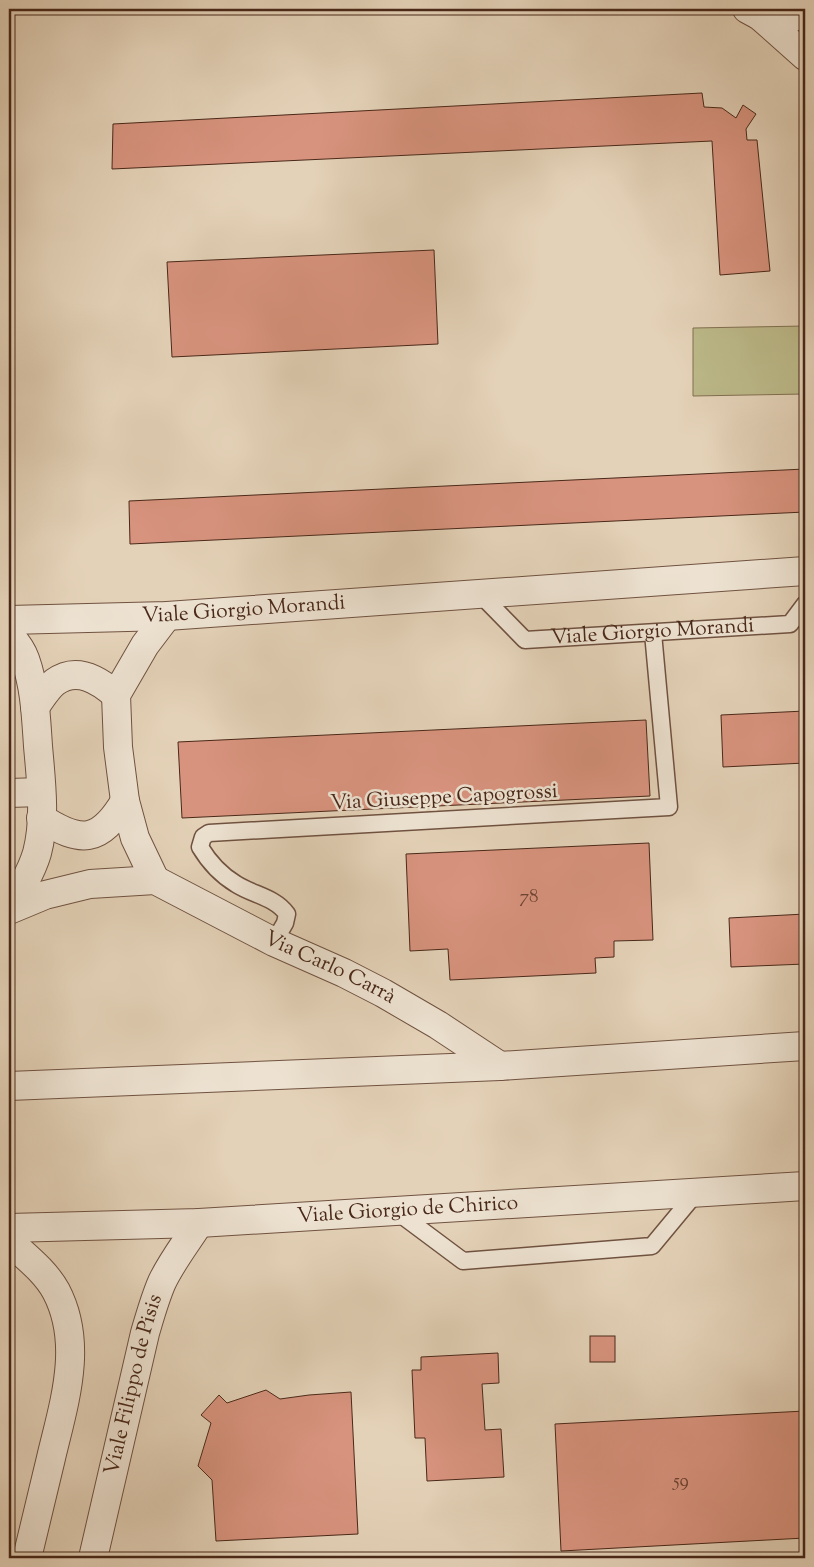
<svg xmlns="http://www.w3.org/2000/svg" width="814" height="1567" font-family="'Sorts Mill Goudy',serif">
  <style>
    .green { fill: #bcb989; stroke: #827051 }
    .building { fill: #d8937e; stroke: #492819 }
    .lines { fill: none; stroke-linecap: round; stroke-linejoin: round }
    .service-casing { stroke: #705241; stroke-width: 19 }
    .minor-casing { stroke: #705241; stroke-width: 30 }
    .tertiary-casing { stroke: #705241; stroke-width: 30 }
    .service { stroke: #ede2d1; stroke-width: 16 }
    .minor { stroke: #ede2d1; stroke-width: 28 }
    .tertiary { stroke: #ede2d1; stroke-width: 28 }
    .labels { text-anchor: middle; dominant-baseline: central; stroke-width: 5; stroke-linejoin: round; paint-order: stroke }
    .number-label { font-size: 19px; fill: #6d4332 }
    .street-label { font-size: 21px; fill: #492819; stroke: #ede2d1 }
  </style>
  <rect width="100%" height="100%" fill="#e4d2b8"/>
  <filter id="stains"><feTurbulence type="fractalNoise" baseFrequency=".004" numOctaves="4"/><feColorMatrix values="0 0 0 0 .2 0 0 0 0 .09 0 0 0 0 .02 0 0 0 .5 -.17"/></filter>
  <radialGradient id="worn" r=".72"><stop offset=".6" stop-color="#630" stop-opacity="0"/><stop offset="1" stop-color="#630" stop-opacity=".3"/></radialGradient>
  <!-- green -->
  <path class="green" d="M805,326V394L693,396V328Z"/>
  <!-- building -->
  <g class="building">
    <path d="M702,93L704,107L722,108L736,118L743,105L756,114L746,129L747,140H757L770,271L720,275L712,141L112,169L113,124Z"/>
    <path d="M434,250L438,344L172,357L167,262Z"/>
    <path d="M805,469V512L130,544L129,501Z"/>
    <path d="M805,711V763L723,767L721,715Z"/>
    <path d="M646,720L650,796L182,818L178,742Z"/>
    <path d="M649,843L653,940L614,941V957L595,958L596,973L450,980L448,949L410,951L406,854Z"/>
    <path d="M805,914V964L731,967L729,918Z"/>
    <rect x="590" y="1336" width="25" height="26"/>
    <path d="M498,1353L499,1383L482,1384L485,1430L501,1429L504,1477L427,1481L425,1438H415L412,1370H421V1357Z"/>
    <path d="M266,1390L280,1399L309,1395L351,1392L358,1534L216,1541L212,1480L198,1466L211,1423L201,1415L219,1395L227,1403Z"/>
    <path d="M805,1411V1538L561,1551L555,1424Z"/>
  </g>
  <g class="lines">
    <!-- service casing -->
    <g class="service-casing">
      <g id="service">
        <path id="s1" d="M480,594L525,640L790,624L805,604"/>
        <path d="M274,942L285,923L287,914C275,897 253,895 236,884C221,875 209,862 200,847L203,837L209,833L669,807L653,633"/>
        <path d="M396,1211L463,1261L652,1246L696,1193"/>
      </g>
    </g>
    <!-- minor casing -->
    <g class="minor-casing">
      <g id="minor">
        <path d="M747,9L760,16L805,56"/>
        <path d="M760,16C780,22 788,24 804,9"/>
        <path id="s2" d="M9,620L167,616L805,571"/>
        <path d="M9,634C15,641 22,650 25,659C35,687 36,717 38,746C41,781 46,819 37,853C31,873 20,890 9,907"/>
        <path d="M35,707C41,699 47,688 55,682C77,666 99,680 116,695"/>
        <path d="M9,793L41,792"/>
        <path d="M41,818C81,844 100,843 125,801"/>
        <path d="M155,880L135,838L125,801L118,747L116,695L145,645L167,616"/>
        <path id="s3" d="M9,910L45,895L90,884L155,880L274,942L344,973L383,993L438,1025L500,1066"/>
        <path d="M9,1241C25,1256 45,1271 56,1291C84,1344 64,1403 51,1458C43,1491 35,1525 27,1558"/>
        <path id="s4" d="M93,1558L145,1333C150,1316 155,1298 162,1282C172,1261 187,1242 199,1223"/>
      </g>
    </g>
    <!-- tertiary casing -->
    <g class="tertiary-casing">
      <g id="tertiary">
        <path d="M9,1086L500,1066L805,1046"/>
        <path id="s5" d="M9,1228L199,1223L805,1186"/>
      </g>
    </g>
    <!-- service -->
    <use href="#service" class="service"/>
    <!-- minor -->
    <use href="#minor" class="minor"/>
    <!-- tertiary -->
    <use href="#tertiary" class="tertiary"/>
  </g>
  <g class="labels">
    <!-- number labels -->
    <g class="number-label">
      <text x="529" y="897">78</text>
      <text x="681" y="1481">59</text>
    </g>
    <!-- street labels -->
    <g class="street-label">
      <text stroke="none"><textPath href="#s2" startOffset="235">Viale Giorgio Morandi</textPath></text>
      <text stroke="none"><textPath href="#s1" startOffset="192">Viale Giorgio Morandi</textPath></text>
      <text transform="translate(444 798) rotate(-3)">Via Giuseppe Capogrossi</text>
      <text stroke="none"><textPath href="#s3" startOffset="346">Via Carlo Carrà</textPath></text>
      <text stroke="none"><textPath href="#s5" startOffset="399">Viale Giorgio de Chirico</textPath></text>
      <text stroke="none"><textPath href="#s4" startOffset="178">Viale Filippo de Pisis</textPath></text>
    </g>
  </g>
  <!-- margin -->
  <rect width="814" height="1567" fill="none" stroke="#e4d2b8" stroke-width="30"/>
  <rect x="10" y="10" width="794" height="1547" fill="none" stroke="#492819" stroke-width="2.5"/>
  <rect x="15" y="15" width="784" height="1537" fill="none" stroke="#492819"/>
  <rect width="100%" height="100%" filter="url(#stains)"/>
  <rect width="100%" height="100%" fill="url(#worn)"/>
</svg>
